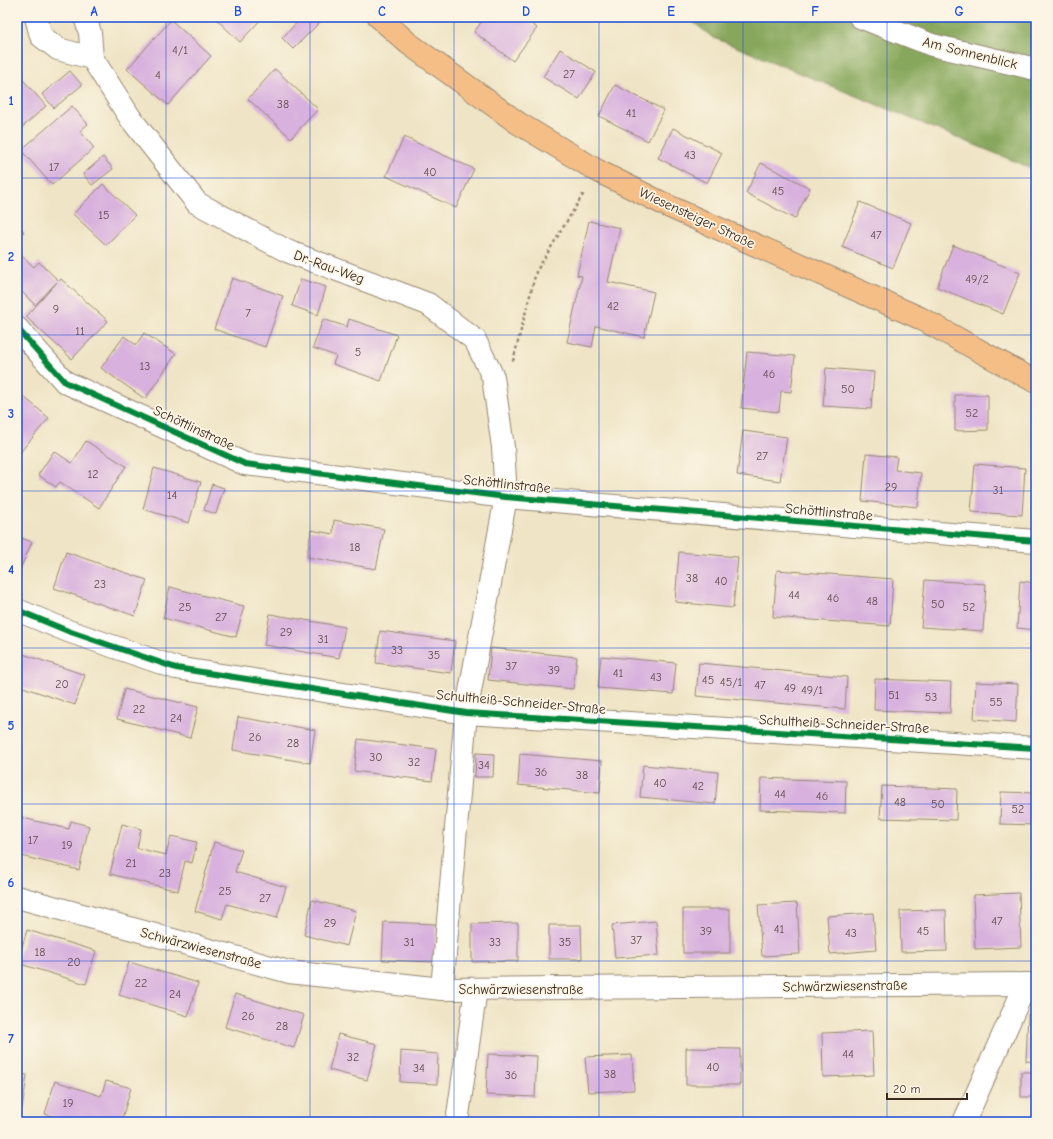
<svg xmlns="http://www.w3.org/2000/svg" width="1053" height="1139" font-family="'Comic Neue',sans-serif">
  <style>
    .forest { fill: #87a75b; stroke: #61683c }
    .building { fill: #d8b1de }
    .lines { fill: none; stroke-linecap: round; stroke-linejoin: round }
    .minor-casing { stroke: #958772; stroke-width: 24 }
    .major-casing { stroke: #958772; stroke-width: 24 }
    .path { stroke: #958772; stroke-width: 2.5; stroke-dasharray: 3 3; stroke-linecap: butt }
    .minor { stroke: #fff; stroke-width: 22 }
    .major { stroke: #f6be87; stroke-width: 22 }
    .cycleway-casing { stroke: #fcf5e5; stroke-width: 8 }
    .cycleway { stroke: #00873e; stroke-width: 6 }
    .grid { fill: none; stroke: #1d4ed8; stroke-width: 1; stroke-opacity: 0.55 }
    .labels { text-anchor: middle; dominant-baseline: central; stroke-width: 3.5; stroke-linejoin: round; paint-order: stroke }
    .number-label { font-size: 12px; fill: #624c4e }
    .street-label { font-size: 14px; fill: #3b2a1e; stroke: #fcf5e5 }
    .neatline { fill: none; stroke: #1d4ed8; stroke-width: 1.5 }
    .grid-label { font-size: 13px; text-anchor: middle; font-weight: bold; fill: #1d4ed8 }
  </style>
  <rect width="100%" height="100%" fill="#fcf5e5"/>
  <filter id="ink" filterUnits="userSpaceOnUse"><feTurbulence type="fractalNoise" baseFrequency=".025" numOctaves="2"/><feDisplacementMap in="SourceGraphic" scale="8" xChannelSelector="R" yChannelSelector="G"/><feConvolveMatrix kernelMatrix="1 2 1 2 8 2 1 2 1" color-interpolation-filters="sRGB"/></filter>
  <filter id="wash" filterUnits="userSpaceOnUse"><feTurbulence type="fractalNoise" baseFrequency=".012" numOctaves="4" result="noise"/><feDisplacementMap in="SourceGraphic" scale="16" xChannelSelector="R" yChannelSelector="G"/><feGaussianBlur stdDeviation="0.9" result="paint"/><feColorMatrix in="noise" values="0 0 0 0 0 0 0 0 0 0 0 0 0 0 0 0 0 1.4 0 .05"/><feComposite in="paint" operator="in"/></filter>
  <g filter="url(#wash)">
    <rect width="100%" height="100%" fill="#efe4c5"/>
    <!-- forest -->
    <path class="forest" d="M687,17H1036V170L712,37Z"/>
    <g id="blocks">
      <!-- building -->
      <g class="building">
        <path d="M214,17H263L240,42Z"/>
        <path d="M302,17H312L319,23L293,49L282,38Z"/>
        <path d="M485,17H522L537,28L513,61L474,32Z"/>
        <path d="M171,20L211,56L168,105L127,69Z"/>
        <path d="M560,49L596,72L579,99L543,77Z"/>
        <path d="M275,69L318,109L291,138L248,99Z"/>
        <path d="M70,71L82,85L54,108L42,94Z"/>
        <path d="M17,73L46,106L17,132Z"/>
        <path d="M615,85L664,110L648,141L599,116Z"/>
        <path d="M72,106L88,124L80,131L94,148L52,185L21,150Z"/>
        <path d="M673,128L722,153L707,183L658,158Z"/>
        <path d="M404,137L474,169L456,208L386,176Z"/>
        <path d="M103,157L113,169L92,185L83,174Z"/>
        <path d="M761,163L810,188L795,219L746,193Z"/>
        <path d="M103,184L135,215L106,245L73,214Z"/>
        <path d="M860,202L911,223L893,268L842,247Z"/>
        <path d="M589,221L620,228L608,282L654,292L644,337L596,326L592,347L567,342L582,276L577,275Z"/>
        <path d="M17,223L24,232L17,237Z"/>
        <path d="M953,245L1020,273L1003,314L937,287Z"/>
        <path d="M17,251L34,267L39,262L59,281L61,279L108,321L72,359L26,317L57,282L35,305L17,287Z"/>
        <path d="M232,278L283,296L265,347L214,329Z"/>
        <path d="M301,279L326,287L318,315L292,306Z"/>
        <path d="M323,319L347,327L349,319L397,335L381,381L333,364L336,356L313,348Z"/>
        <path d="M144,333L176,354L145,399L101,368L124,336L136,345Z"/>
        <path d="M747,352L795,356L791,392L781,391L779,412L741,408Z"/>
        <path d="M826,368L874,372L871,409L823,406Z"/>
        <path d="M17,391L49,418L17,456Z"/>
        <path d="M955,395H988V430L955,431Z"/>
        <path d="M743,431L787,437L780,481L737,475Z"/>
        <path d="M86,441L126,466L99,508L60,482L56,487L38,475L54,451L72,463Z"/>
        <path d="M866,454L897,457L895,470L921,473L918,507L862,501Z"/>
        <path d="M975,464L1025,468L1022,515L971,512Z"/>
        <path d="M154,468L201,482L189,523L143,509Z"/>
        <path d="M212,484L224,488L216,514L204,510Z"/>
        <path d="M334,520L384,529L376,569L307,557L311,530L333,534Z"/>
        <path d="M17,536L32,542L17,576Z"/>
        <path d="M66,552L147,580L135,616L54,588Z"/>
        <path d="M679,552L738,557L733,608L675,602Z"/>
        <path d="M777,570L893,579L890,626L773,617Z"/>
        <path d="M925,580L986,584L983,631L921,627Z"/>
        <path d="M1020,581L1036,583V630L1017,628Z"/>
        <path d="M170,587L244,606L236,637L163,618Z"/>
        <path d="M270,614L345,627L339,658L264,645Z"/>
        <path d="M380,631L455,641L451,673L376,663Z"/>
        <path d="M491,648L577,657L573,689L488,680Z"/>
        <path d="M17,652L85,675L75,705L17,685Z"/>
        <path d="M601,656L676,663L673,694L598,688Z"/>
        <path d="M699,663L847,677L845,709L696,696Z"/>
        <path d="M875,679L951,682L950,713L874,710Z"/>
        <path d="M976,682L1018,684L1016,722L974,719Z"/>
        <path d="M124,689L198,707L190,738L117,719Z"/>
        <path d="M238,717L315,730L310,763L233,750Z"/>
        <path d="M358,739L436,749L432,781L354,771Z"/>
        <path d="M476,753L494,754L493,777H475Z"/>
        <path d="M520,754L602,761L600,793L518,785Z"/>
        <path d="M643,765L718,772L715,804L640,797Z"/>
        <path d="M761,778L846,781L845,813L760,810Z"/>
        <path d="M882,786L957,789L956,820L880,818Z"/>
        <path d="M1001,792L1036,793V825L1000,824Z"/>
        <path d="M19,817L69,829L71,821L89,826L79,870L17,855V826Z"/>
        <path d="M122,824L141,829L137,848L153,852L166,855L171,836L197,842L192,863L185,861L178,891L110,874Z"/>
        <path d="M214,842L242,850L235,872L286,887L277,918L227,904L222,919L195,911Z"/>
        <path d="M1019,893L1021,947L975,949L973,895Z"/>
        <path d="M312,900L356,911L347,946L304,935Z"/>
        <path d="M797,903L800,954L762,956L758,905Z"/>
        <rect x="683" y="909" width="47" height="44"/>
        <path d="M946,910L947,951L901,952L900,911Z"/>
        <path d="M873,913L876,950L830,954L827,916Z"/>
        <path d="M656,921L659,955L615,958L612,925Z"/>
        <path d="M384,922L436,924L434,962L382,960Z"/>
        <path d="M518,923V961L472,962V924Z"/>
        <path d="M549,925H581L582,959H549Z"/>
        <path d="M27,930L96,951L86,984L17,963Z"/>
        <path d="M129,962L198,983L188,1016L119,995Z"/>
        <path d="M235,994L304,1015L294,1048L225,1027Z"/>
        <path d="M1028,1014H1036V1062L1026,1061Z"/>
        <path d="M872,1031L874,1075L823,1077L822,1033Z"/>
        <path d="M338,1034L377,1044L367,1080L329,1070Z"/>
        <path d="M686,1048L740,1049V1085H686Z"/>
        <path d="M401,1051L438,1054L437,1084L400,1082Z"/>
        <path d="M488,1054L537,1056L535,1097L486,1095Z"/>
        <path d="M632,1055L634,1090L588,1092L585,1057Z"/>
        <rect x="1021" y="1072" width="15" height="25"/>
        <path d="M17,1073L27,1075L22,1109L17,1108Z"/>
        <path d="M55,1081L101,1096L106,1081L131,1088L121,1122H71L45,1114Z"/>
      </g>
    </g>
  </g>
  <g filter="url(#ink)">
    <use href="#blocks" fill-opacity="0" stroke="#958772" stroke-width="1"/>
    <g class="lines">
      <!-- minor casing -->
      <g class="minor-casing">
        <g id="minor">
          <path d="M36,17L41,36L58,49L92,58"/>
          <path d="M85,17L90,33L92,58L131,119L197,203L287,251L428,304L475,340L493,377L503,447L506,497L466,713L442,989"/>
          <path d="M860,17L932,45L1036,69"/>
          <path d="M17,328L65,382L245,464L506,497L1036,541"/>
          <path d="M17,610L68,631L176,668L466,713L1036,748"/>
          <path d="M17,897L289,972L442,989L1036,984"/>
          <path d="M457,1122L476,989"/>
          <path d="M964,1122L1026,984"/>
        </g>
      </g>
      <!-- major casing -->
      <g class="major-casing">
        <path id="major" d="M379,17L408,43L518,123L598,171L670,207L920,318L1036,382"/>
      </g>
      <!-- path -->
      <path class="path" d="M513,361L536,272L584,193"/>
      <!-- minor -->
      <use href="#minor" class="minor"/>
      <!-- major -->
      <use href="#major" class="major"/>
      <!-- cycleway casing -->
      <g class="cycleway-casing">
        <g id="cycleway">
          <path d="M17,328L65,382L245,464L506,497L1036,541"/>
          <path d="M17,610L68,631L176,668L466,713L1036,748"/>
        </g>
      </g>
      <!-- cycleway -->
      <use href="#cycleway" class="cycleway"/>
    </g>
  </g>
  <!-- grid -->
  <path class="grid" d="M166,17V1122M310,17V1122M454,17V1122M599,17V1122M743,17V1122M887,17V1122M17,178H1036M17,335H1036M17,491H1036M17,648H1036M17,804H1036M17,961H1036"/>
  <g class="labels">
    <!-- number labels -->
    <g class="number-label">
      <text x="180" y="50">4/1</text>
      <text x="569" y="74">27</text>
      <text x="158" y="75">4</text>
      <text x="283" y="104">38</text>
      <text x="631" y="113">41</text>
      <text x="690" y="155">43</text>
      <text x="54" y="167">17</text>
      <text x="430" y="172">40</text>
      <text x="778" y="191">45</text>
      <text x="104" y="215">15</text>
      <text x="876" y="235">47</text>
      <text x="977" y="279">49/2</text>
      <text x="613" y="306">42</text>
      <text x="56" y="309">9</text>
      <text x="248" y="313">7</text>
      <text x="80" y="331">11</text>
      <text x="358" y="352">5</text>
      <text x="145" y="366">13</text>
      <text x="769" y="374">46</text>
      <text x="848" y="389">50</text>
      <text x="972" y="413">52</text>
      <text x="762" y="456">27</text>
      <text x="93" y="474">12</text>
      <text x="891" y="487">29</text>
      <text x="998" y="490">31</text>
      <text x="172" y="495">14</text>
      <text x="355" y="547">18</text>
      <text x="692" y="578">38</text>
      <text x="721" y="581">40</text>
      <text x="100" y="584">23</text>
      <text x="794" y="595">44</text>
      <text x="833" y="598">46</text>
      <text x="872" y="601">48</text>
      <text x="938" y="604">50</text>
      <text x="185" y="607">25</text>
      <text x="969" y="607">52</text>
      <text x="221" y="617">27</text>
      <text x="286" y="632">29</text>
      <text x="323" y="639">31</text>
      <text x="397" y="650">33</text>
      <text x="434" y="655">35</text>
      <text x="511" y="666">37</text>
      <text x="554" y="670">39</text>
      <text x="618" y="673">41</text>
      <text x="656" y="677">43</text>
      <text x="708" y="680">45</text>
      <text x="731" y="682">45/1</text>
      <text x="62" y="684">20</text>
      <text x="760" y="685">47</text>
      <text x="790" y="688">49</text>
      <text x="812" y="690">49/1</text>
      <text x="894" y="695">51</text>
      <text x="931" y="697">53</text>
      <text x="996" y="702">55</text>
      <text x="139" y="709">22</text>
      <text x="176" y="718">24</text>
      <text x="255" y="737">26</text>
      <text x="293" y="743">28</text>
      <text x="376" y="757">30</text>
      <text x="414" y="762">32</text>
      <text x="484" y="765">34</text>
      <text x="541" y="772">36</text>
      <text x="582" y="775">38</text>
      <text x="660" y="783">40</text>
      <text x="698" y="786">42</text>
      <text x="780" y="794">44</text>
      <text x="822" y="796">46</text>
      <text x="900" y="802">48</text>
      <text x="938" y="804">50</text>
      <text x="1018" y="809">52</text>
      <text x="33" y="840">17</text>
      <text x="67" y="845">19</text>
      <text x="131" y="863">21</text>
      <text x="165" y="873">23</text>
      <text x="225" y="891">25</text>
      <text x="265" y="898">27</text>
      <text x="997" y="921">47</text>
      <text x="330" y="923">29</text>
      <text x="779" y="929">41</text>
      <text x="706" y="931">39</text>
      <text x="923" y="931">45</text>
      <text x="851" y="933">43</text>
      <text x="636" y="940">37</text>
      <text x="409" y="942">31</text>
      <text x="495" y="942">33</text>
      <text x="565" y="942">35</text>
      <text x="40" y="952">18</text>
      <text x="74" y="962">20</text>
      <text x="141" y="983">22</text>
      <text x="175" y="994">24</text>
      <text x="248" y="1016">26</text>
      <text x="282" y="1026">28</text>
      <text x="848" y="1054">44</text>
      <text x="353" y="1057">32</text>
      <text x="713" y="1067">40</text>
      <text x="419" y="1068">34</text>
      <text x="610" y="1074">38</text>
      <text x="511" y="1075">36</text>
      <text x="68" y="1103">19</text>
    </g>
    <!-- street labels -->
    <g class="street-label">
      <text transform="translate(970 53) rotate(14)">Am Sonnenblick</text>
      <text transform="translate(697 218) rotate(25)">Wiesensteiger Straße</text>
      <text transform="translate(329 267) rotate(20)">Dr.-Rau-Weg</text>
      <text transform="translate(194 428) rotate(25)">Schöttlinstraße</text>
      <text transform="translate(507 484) rotate(6)">Schöttlinstraße</text>
      <text transform="translate(829 512) rotate(5)">Schöttlinstraße</text>
      <text transform="translate(521 702) rotate(5)">Schultheiß-Schneider-Straße</text>
      <text transform="translate(844 724) rotate(3)">Schultheiß-Schneider-Straße</text>
      <text transform="translate(201 948) rotate(15)">Schwärzwiesenstraße</text>
      <text transform="translate(845 986) rotate(-1)">Schwärzwiesenstraße</text>
      <text x="521" y="989">Schwärzwiesenstraße</text>
    </g>
  </g>
  <!-- margin -->
  <rect width="1053" height="1139" fill="none" stroke="#fcf5e5" stroke-width="44"/>
  <!-- scale -->
  <path d="M887 1093v6h80v-6" fill="none" stroke="#3b2a1e" stroke-width="2"/>
  <text x="893" y="1093" font-size="12" fill="#3b2a1e" stroke="#fcf5e5" stroke-width="3" paint-order="stroke">20 m</text>
  <rect x="22" y="22" width="1009" height="1095" class="neatline"/>
  <g class="grid-label">
    <text x="94" y="16">A</text>
    <text x="238" y="16">B</text>
    <text x="382" y="16">C</text>
    <text x="526" y="16">D</text>
    <text x="671" y="16">E</text>
    <text x="815" y="16">F</text>
    <text x="959" y="16">G</text>
    <text x="11" y="105">1</text>
    <text x="11" y="261">2</text>
    <text x="11" y="418">3</text>
    <text x="11" y="574">4</text>
    <text x="11" y="730">5</text>
    <text x="11" y="887">6</text>
    <text x="11" y="1043">7</text>
  </g>
</svg>
